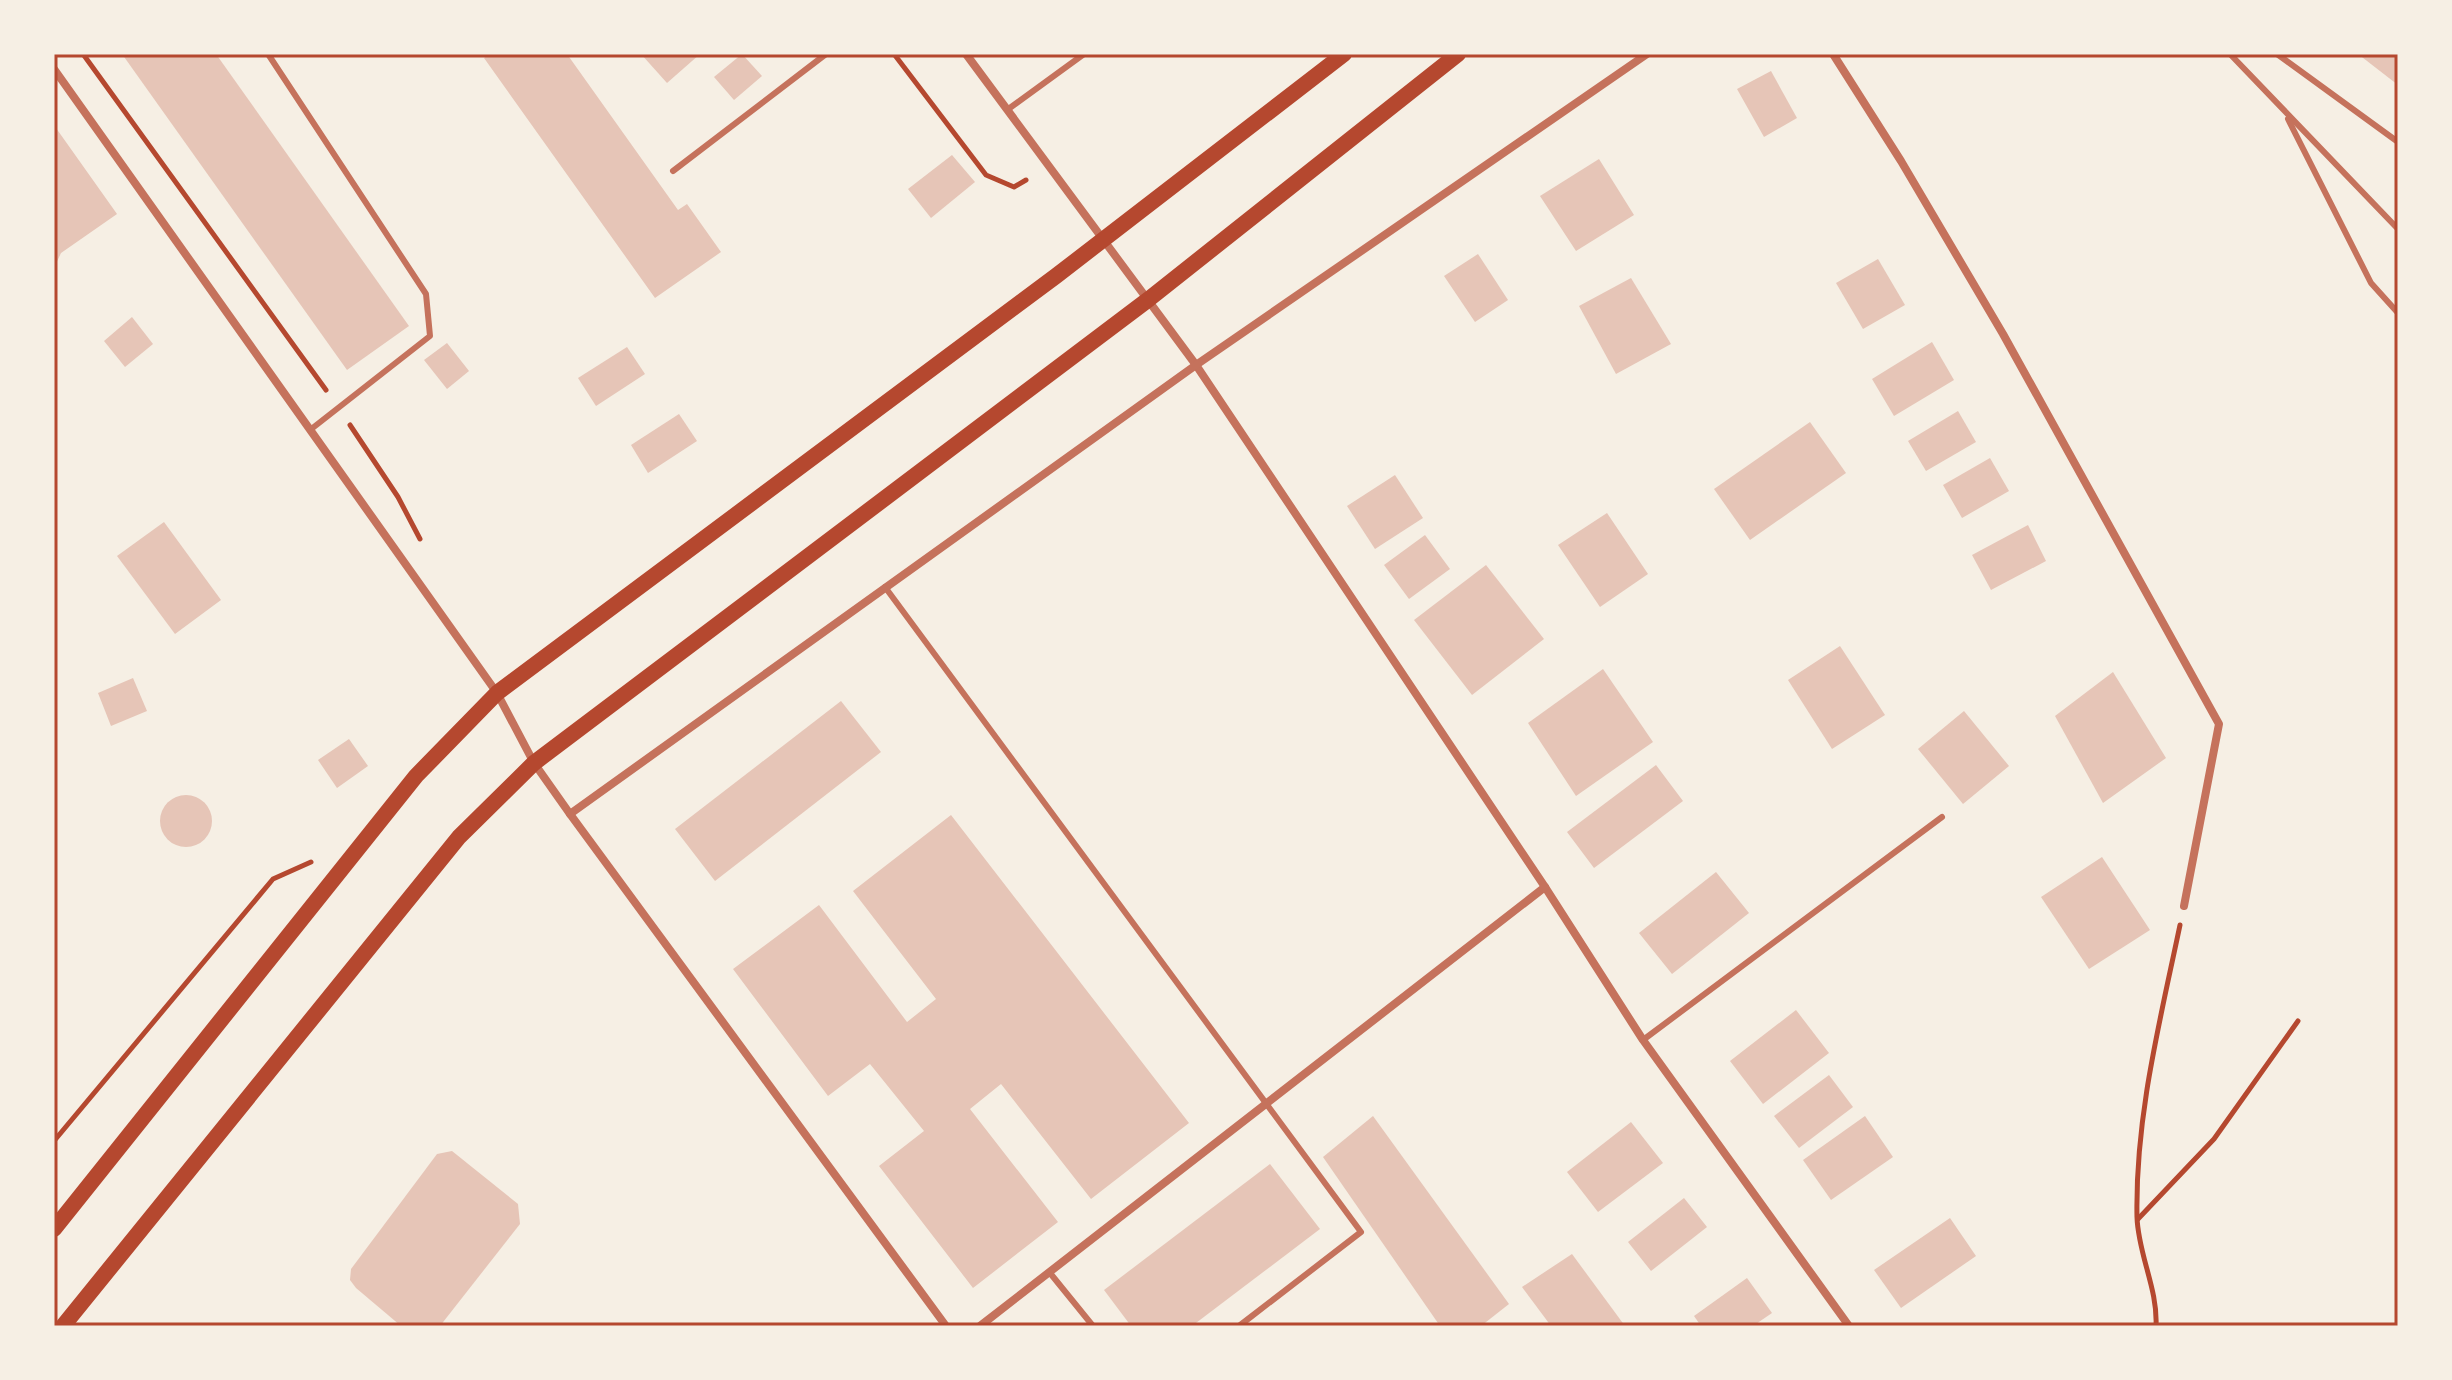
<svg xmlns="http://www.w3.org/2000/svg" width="2452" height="1380" font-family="Lato,sans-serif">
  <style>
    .building { fill: #e6c5b7 }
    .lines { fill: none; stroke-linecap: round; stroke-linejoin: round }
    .path { stroke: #b5482f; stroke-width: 5 }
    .service { stroke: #c5725c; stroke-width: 6 }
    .minor { stroke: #c5725c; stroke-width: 8 }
    .secondary { stroke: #b5482f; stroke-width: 16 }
    .neatline { fill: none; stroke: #b5482f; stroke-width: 3 }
  </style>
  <rect width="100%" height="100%" fill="#f6efe4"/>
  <!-- building -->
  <g class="building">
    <path d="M122,54H216L409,326L347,370Z"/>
    <path d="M489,54H567L678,210L687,204L721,252L655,298L484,58Z"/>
    <path d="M641,54H700L667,83Z"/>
    <path d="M742,54L762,76L734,100L714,77Z"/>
    <path d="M2358,54H2398V85Z"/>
    <path d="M1771,71L1797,118L1764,137L1737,89Z"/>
    <path d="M56,128L117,214L61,253L54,268Z"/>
    <path d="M952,155L975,182L931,218L908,189Z"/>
    <path d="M1599,159L1634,215L1576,251L1540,196Z"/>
    <path d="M1478,254L1508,300L1475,322L1444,276Z"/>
    <path d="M1878,259L1905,305L1863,329L1836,283Z"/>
    <path d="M1631,278L1671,344L1616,374L1579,306Z"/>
    <path d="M132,317L153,344L125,367L104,341Z"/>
    <path d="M1932,342L1954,380L1894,416L1872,379Z"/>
    <path d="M447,343L469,371L447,389L424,360Z"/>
    <path d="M627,347L645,374L596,406L578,378Z"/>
    <path d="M1958,411L1976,442L1926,471L1908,441Z"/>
    <path d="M679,414L697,441L648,473L631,445Z"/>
    <path d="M1810,422L1846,473L1750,540L1714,489Z"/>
    <path d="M1990,458L2009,491L1962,518L1943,485Z"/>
    <path d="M1395,475L1423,518L1375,549L1347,506Z"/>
    <path d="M1607,513L1648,574L1600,607L1558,545Z"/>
    <path d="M164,522L221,600L175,634L117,556Z"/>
    <path d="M2028,525L2046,561L1991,590L1972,555Z"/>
    <path d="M1425,535L1450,569L1409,599L1384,565Z"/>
    <path d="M1486,565L1544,639L1472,695L1414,620Z"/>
    <path d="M1840,646L1885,715L1832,749L1788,680Z"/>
    <path d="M1603,669L1653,742L1576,796L1528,723Z"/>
    <path d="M2113,672L2166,758L2103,803L2055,716Z"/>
    <path d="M133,678L147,711L111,726L98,693Z"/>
    <path d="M841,701L881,752L715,881L675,829Z"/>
    <path d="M1964,711L2009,766L1963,804L1918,749Z"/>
    <path d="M349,739L368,766L337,788L318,760Z"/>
    <path d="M1656,765L1683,801L1594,868L1567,832Z"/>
    <circle cx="186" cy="821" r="26"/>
    <path d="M951,815L1189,1123L1091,1199L1001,1084L970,1109L1058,1222L973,1288L879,1166L924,1131L870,1064L828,1096L733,969L819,905L907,1022L936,999L853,891Z"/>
    <path d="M2102,857L2150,930L2089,969L2041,897Z"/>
    <path d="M1716,872L1749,913L1672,974L1639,933Z"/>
    <path d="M1796,1010L1829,1053L1763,1104L1730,1061Z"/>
    <path d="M1829,1075L1853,1107L1799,1148L1774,1116Z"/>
    <path d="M1373,1116L1509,1304L1481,1326H1440L1323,1157Z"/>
    <path d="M1865,1116L1893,1157L1831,1200L1803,1160Z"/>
    <path d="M1631,1122L1663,1163L1598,1212L1567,1172Z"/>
    <path d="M452,1151L518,1204L520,1224L440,1326H401L356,1288L350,1280L351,1269L437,1154Z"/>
    <path d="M1270,1164L1320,1229L1192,1326H1131L1104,1290Z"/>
    <path d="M1684,1198L1707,1227L1651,1271L1628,1242Z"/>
    <path d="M1950,1218L1976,1256L1901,1308L1874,1270Z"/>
    <path d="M1572,1254L1625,1326H1551L1522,1287Z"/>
    <path d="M1747,1278L1772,1313L1753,1326H1701L1694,1316Z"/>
  </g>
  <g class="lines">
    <!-- path -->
    <g class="path">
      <path d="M83,54L326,390"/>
      <path d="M894,54L986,175L1014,187L1026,180"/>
      <path d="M350,425L398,497L420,539"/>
      <path d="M54,1141L273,879L311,862"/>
      <path d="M2138,1219L2214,1139L2298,1021"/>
      <path d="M2156,1326C2158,1289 2138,1254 2137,1217C2135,1118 2160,1021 2180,925"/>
    </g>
    <!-- service -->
    <g class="service">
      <path d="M268,54L426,294L430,336L310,430"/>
      <path d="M2230,54L2398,229"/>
      <path d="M2277,54L2398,142"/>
      <path d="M1007,110L1084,54"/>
      <path d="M2288,119L2371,283L2398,313"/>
      <path d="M673,171L826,54"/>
      <path d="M885,587L1361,1232L1239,1326"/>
      <path d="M1643,1040L1942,817"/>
      <path d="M1050,1273L1093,1326"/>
    </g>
    <!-- minor -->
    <g class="minor">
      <path d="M966,54L1196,365L1545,887L1643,1040L1849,1326"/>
      <path d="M1833,54L1901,161L2003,334L2219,724L2184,906"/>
      <path d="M54,69L497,693L534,763L570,814L946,1326"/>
      <path d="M570,814L1196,365L1647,54"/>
      <path d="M980,1326L1545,887"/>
    </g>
    <!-- secondary -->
    <g class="secondary">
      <path d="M54,1229L416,776L497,693L1056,276L1344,54"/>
      <path d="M63,1326L459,837L534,763L1149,299L1458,54"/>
    </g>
  </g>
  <!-- border -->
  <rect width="2452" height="1380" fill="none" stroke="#f6efe4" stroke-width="112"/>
  <rect x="56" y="56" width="2340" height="1268" class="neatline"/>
</svg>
